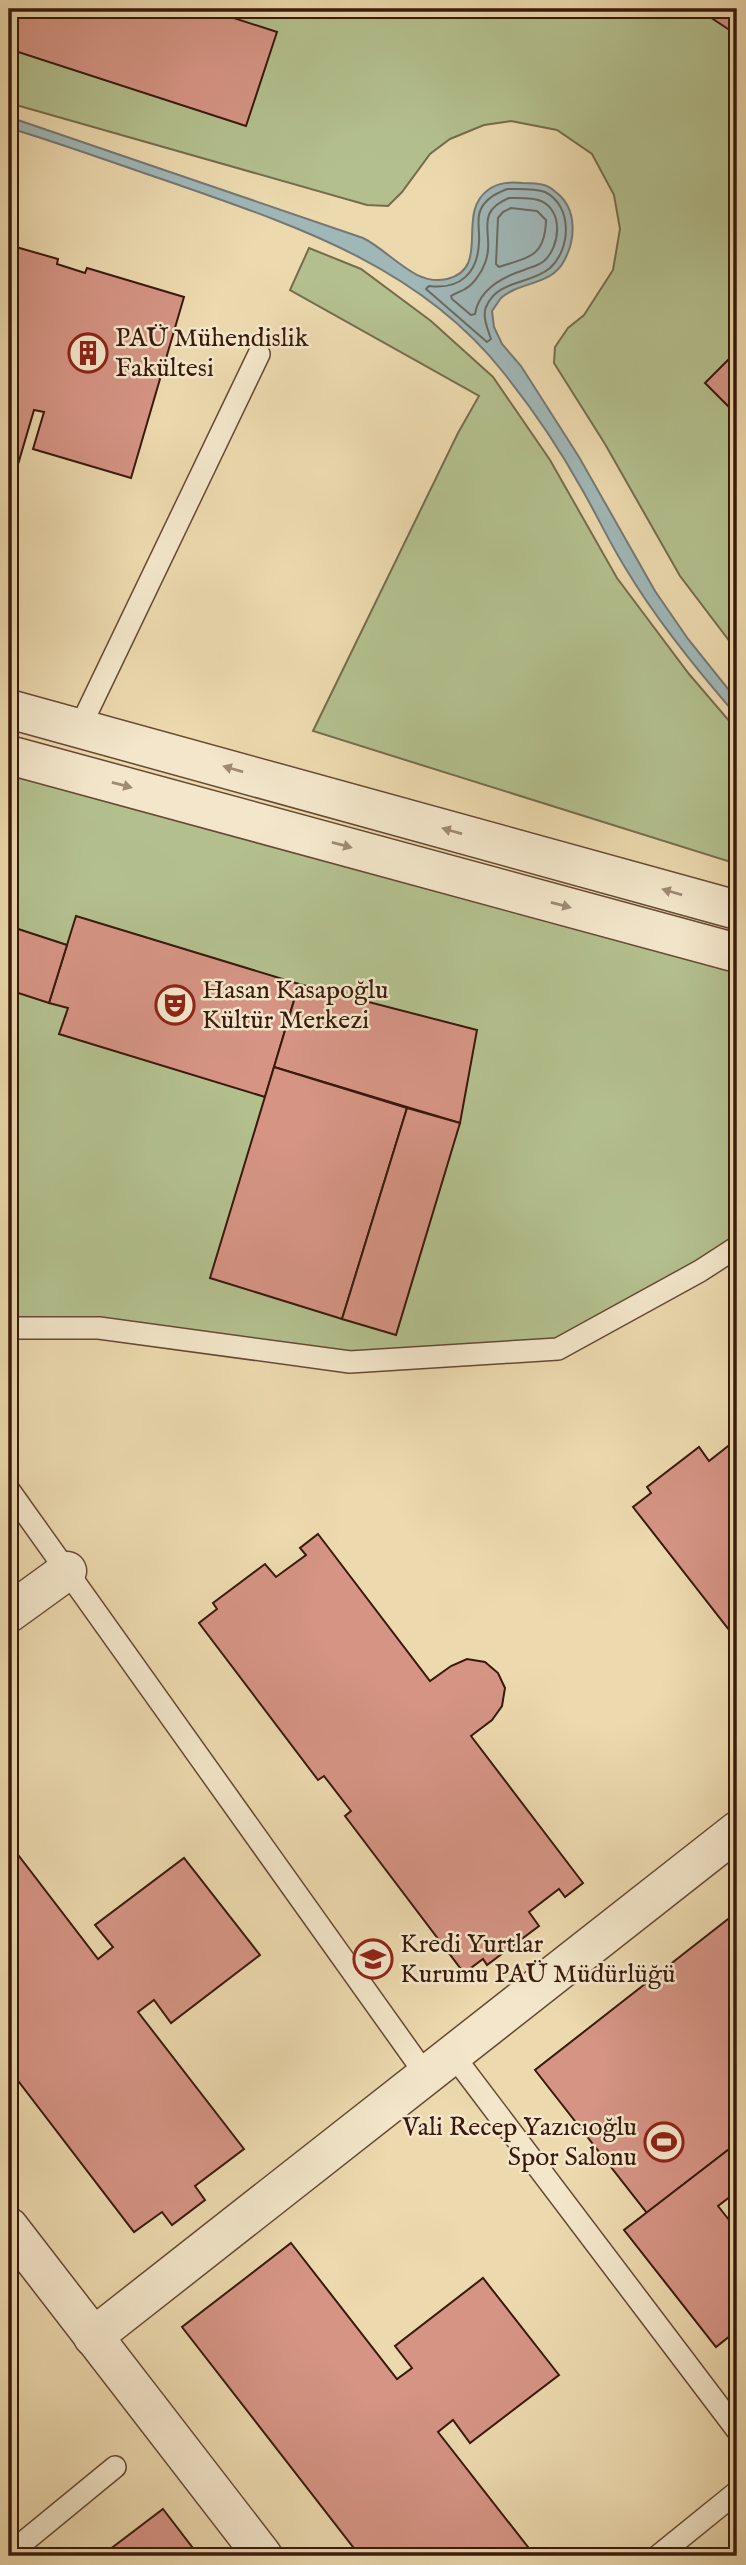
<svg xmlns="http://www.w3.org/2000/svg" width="746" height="2565" font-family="'IM FELL English',serif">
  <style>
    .green { fill: #b3c08e; stroke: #766c4d; stroke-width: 2 }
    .water { fill: #9fb7b7; stroke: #767873; stroke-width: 2 }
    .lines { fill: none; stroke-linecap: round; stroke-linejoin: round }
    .shore { stroke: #6c6862; stroke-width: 2 }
    .building { fill: #d59484; stroke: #39190c; stroke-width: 2 }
    .service-casing { stroke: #664934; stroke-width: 24 }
    .minor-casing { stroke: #664934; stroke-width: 41 }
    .service { stroke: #f3e6ca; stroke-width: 21 }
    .minor { stroke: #f3e6ca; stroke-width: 38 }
    .oneway { fill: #9f8a74 }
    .labels { text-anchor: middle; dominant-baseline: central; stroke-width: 5; stroke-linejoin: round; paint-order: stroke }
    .poi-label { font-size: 26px; fill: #39190c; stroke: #f3e6ca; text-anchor: start }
  </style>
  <rect width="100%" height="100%" fill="#ecd9ae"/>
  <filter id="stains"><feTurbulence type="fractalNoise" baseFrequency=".00286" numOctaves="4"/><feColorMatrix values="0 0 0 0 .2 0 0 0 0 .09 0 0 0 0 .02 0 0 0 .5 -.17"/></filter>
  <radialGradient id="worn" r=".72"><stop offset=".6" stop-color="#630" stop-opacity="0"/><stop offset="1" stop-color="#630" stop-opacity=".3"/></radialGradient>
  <!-- green -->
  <g class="green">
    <path d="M9,9H737V651L680,576L605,444L554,363L555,347L568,328L584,315L613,270L620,229L614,195L592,154L557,130L511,121L484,125L450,139L430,154L402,192L388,206L367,205L9,103Z"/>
    <path d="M309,248L361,269L431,321L493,377L550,460L617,578L689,674L737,730V864L313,731L458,433L479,396L290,290Z"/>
    <path d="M9,755L737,964V1244L582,1336L350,1362L9,1328Z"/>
  </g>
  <!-- water -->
  <path class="water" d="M9,117L363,238C390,251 415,287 447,279C492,268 455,214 488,190C499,182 510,182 523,183C530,183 537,183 544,185C549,186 553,190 557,193C577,209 576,239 564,261C551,286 520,281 501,298C498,302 495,307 492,311L494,327L502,344L521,366L579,457L655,591L688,639L737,700V716C697,670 657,621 626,569C609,542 596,513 580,486C558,446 531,407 503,372C421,268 299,227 179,185C122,166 66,145 9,128Z"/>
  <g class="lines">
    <!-- shore -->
    <g class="shore">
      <path d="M507,189C518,189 535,188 545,192C573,206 571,249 550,268C530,285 498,279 486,307C482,316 488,330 491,339L487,342L426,289L429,286C460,290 478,273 479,242C480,229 475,215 484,204C490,196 498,193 507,189Z"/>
      <path d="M509,198C518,198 533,197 541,201C564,211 560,247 544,261C538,266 531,267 524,270C502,277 479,289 475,314L471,315L452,299L451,296C455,293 460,292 465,289C473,285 482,272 485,263C496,235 472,213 509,198Z"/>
      <path d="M511,208L537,211L546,220C545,257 529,257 499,267L496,264L498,218L503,212Z"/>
    </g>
  </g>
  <!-- building -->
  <g class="building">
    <path d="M9,9H213L212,11L277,32L246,126L9,49Z"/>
    <path d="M698,9H737V35Z"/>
    <path d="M9,245L58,259L57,264L85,273L87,268L184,297L131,478L33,449L44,412L34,410L9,495Z"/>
    <path d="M737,351V415L705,383Z"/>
    <path d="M76,916L299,984L265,1097L59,1034L68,1008L49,1003Z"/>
    <path d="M9,926L67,945L49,1003L9,990Z"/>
    <path d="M299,984L477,1030L460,1123L274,1067Z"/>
    <path d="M274,1067L407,1108L342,1319L210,1278Z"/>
    <path d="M407,1108L460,1123L396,1335L342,1319Z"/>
    <path d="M737,1439V1640L633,1507L651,1493L647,1487L699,1447L709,1461Z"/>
    <path d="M318,1534L430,1681L451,1666L467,1659L485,1662L498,1673L505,1688L502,1706L492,1720L471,1736L583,1883L565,1897L559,1889L529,1912L539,1926L487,1965L483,1959L464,1973L345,1816L351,1811L324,1776L318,1780L199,1623L217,1609L213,1603L265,1564L276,1577L306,1555L300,1548Z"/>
    <path d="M9,1843L98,1959L113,1947L95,1925L184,1858L260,1955L171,2023L154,2000L138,2012L244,2149L195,2186L205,2200L172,2225L162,2212L134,2232L9,2069Z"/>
    <path d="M737,1912V2143L647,2213L535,2070Z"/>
    <path d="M737,2143V2195L735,2193L718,2206L737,2230V2335L735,2332L716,2347L624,2230Z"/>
    <path d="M291,2243L397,2379L412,2368L395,2346L483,2278L559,2375L470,2443L453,2420L438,2432L535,2556H360L182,2327Z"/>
    <path d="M163,2509L199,2556H101Z"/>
  </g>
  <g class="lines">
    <!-- service casing -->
    <g class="service-casing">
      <g id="service">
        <path d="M80,727L259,354"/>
        <path d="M9,1328H99L350,1362L558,1349L700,1271L737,1247"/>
        <path d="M9,1490L426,2075"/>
        <path d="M453,2055L737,2430"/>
        <path d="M9,2554L115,2467"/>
        <path d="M658,2556L737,2492"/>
      </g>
    </g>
    <!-- minor casing -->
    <g class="minor-casing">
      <g id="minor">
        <path d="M9,709L737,910"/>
        <path d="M9,755L737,953"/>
        <path d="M9,1613L67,1571"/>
        <path d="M9,2227L263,2556"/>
        <path d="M93,2337L737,1831"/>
      </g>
    </g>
    <!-- service -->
    <use href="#service" class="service"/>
    <!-- minor -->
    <use href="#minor" class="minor"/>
  </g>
  <!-- one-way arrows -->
  <defs><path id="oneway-solid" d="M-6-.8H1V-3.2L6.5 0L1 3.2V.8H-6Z" transform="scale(1.75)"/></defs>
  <g class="oneway">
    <use href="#oneway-solid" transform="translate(233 769) rotate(-164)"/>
    <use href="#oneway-solid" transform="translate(122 785) rotate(15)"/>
    <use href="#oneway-solid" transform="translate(452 831) rotate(-164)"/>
    <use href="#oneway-solid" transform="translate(342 845) rotate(15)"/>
    <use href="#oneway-solid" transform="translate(672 892) rotate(-164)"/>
    <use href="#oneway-solid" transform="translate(561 905) rotate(15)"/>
  </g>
  <!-- icons -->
  <defs>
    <g id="building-ring" transform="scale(2.0125)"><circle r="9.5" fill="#f3e6ca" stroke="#8f2418" stroke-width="1.5"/><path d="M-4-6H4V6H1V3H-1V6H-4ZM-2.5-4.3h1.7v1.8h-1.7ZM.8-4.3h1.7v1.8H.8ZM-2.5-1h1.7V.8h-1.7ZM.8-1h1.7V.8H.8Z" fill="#8f2418"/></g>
    <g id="theatre-ring" transform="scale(2.0125)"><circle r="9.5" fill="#f3e6ca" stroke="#8f2418" stroke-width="1.5"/><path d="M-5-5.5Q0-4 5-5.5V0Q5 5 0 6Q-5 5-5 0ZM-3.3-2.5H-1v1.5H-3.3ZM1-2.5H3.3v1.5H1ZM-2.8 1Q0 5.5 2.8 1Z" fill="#8f2418"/></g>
    <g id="university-ring" transform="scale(2.0125)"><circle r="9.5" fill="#f3e6ca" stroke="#8f2418" stroke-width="1.5"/><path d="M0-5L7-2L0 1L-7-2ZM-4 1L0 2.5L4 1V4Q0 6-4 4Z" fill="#8f2418"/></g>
    <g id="stadium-ring" transform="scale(2.0125)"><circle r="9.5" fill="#f3e6ca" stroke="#8f2418" stroke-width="1.5"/><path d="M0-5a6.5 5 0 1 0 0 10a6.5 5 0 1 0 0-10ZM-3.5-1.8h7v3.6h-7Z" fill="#8f2418"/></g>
  </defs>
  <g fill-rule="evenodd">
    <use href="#building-ring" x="88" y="353"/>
    <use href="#theatre-ring" x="175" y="1005"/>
    <use href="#university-ring" x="373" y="1959"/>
    <use href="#stadium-ring" x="664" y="2142"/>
  </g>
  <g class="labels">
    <!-- poi labels -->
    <g class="poi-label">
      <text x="115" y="338">PAÜ Mühendislik<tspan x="115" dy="30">Fakültesi</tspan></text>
      <text x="202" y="990">Hasan Kasapoğlu<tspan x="202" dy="30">Kültür Merkezi</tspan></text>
      <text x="400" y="1944">Kredi Yurtlar<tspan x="400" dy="30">Kurumu PAÜ Müdürlüğü</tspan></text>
      <text x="637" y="2127" text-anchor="end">Vali Recep Yazıcıoğlu<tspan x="637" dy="30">Spor Salonu</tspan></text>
    </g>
  </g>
  <!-- margin -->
  <rect width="746" height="2565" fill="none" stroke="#ecd9ae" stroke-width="35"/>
  <rect x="10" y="10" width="725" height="2544" fill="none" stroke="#39190c" stroke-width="3.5"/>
  <rect x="18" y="18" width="711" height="2530" fill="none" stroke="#39190c" stroke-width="2"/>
  <rect width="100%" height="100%" filter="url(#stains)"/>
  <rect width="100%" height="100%" fill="url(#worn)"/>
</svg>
